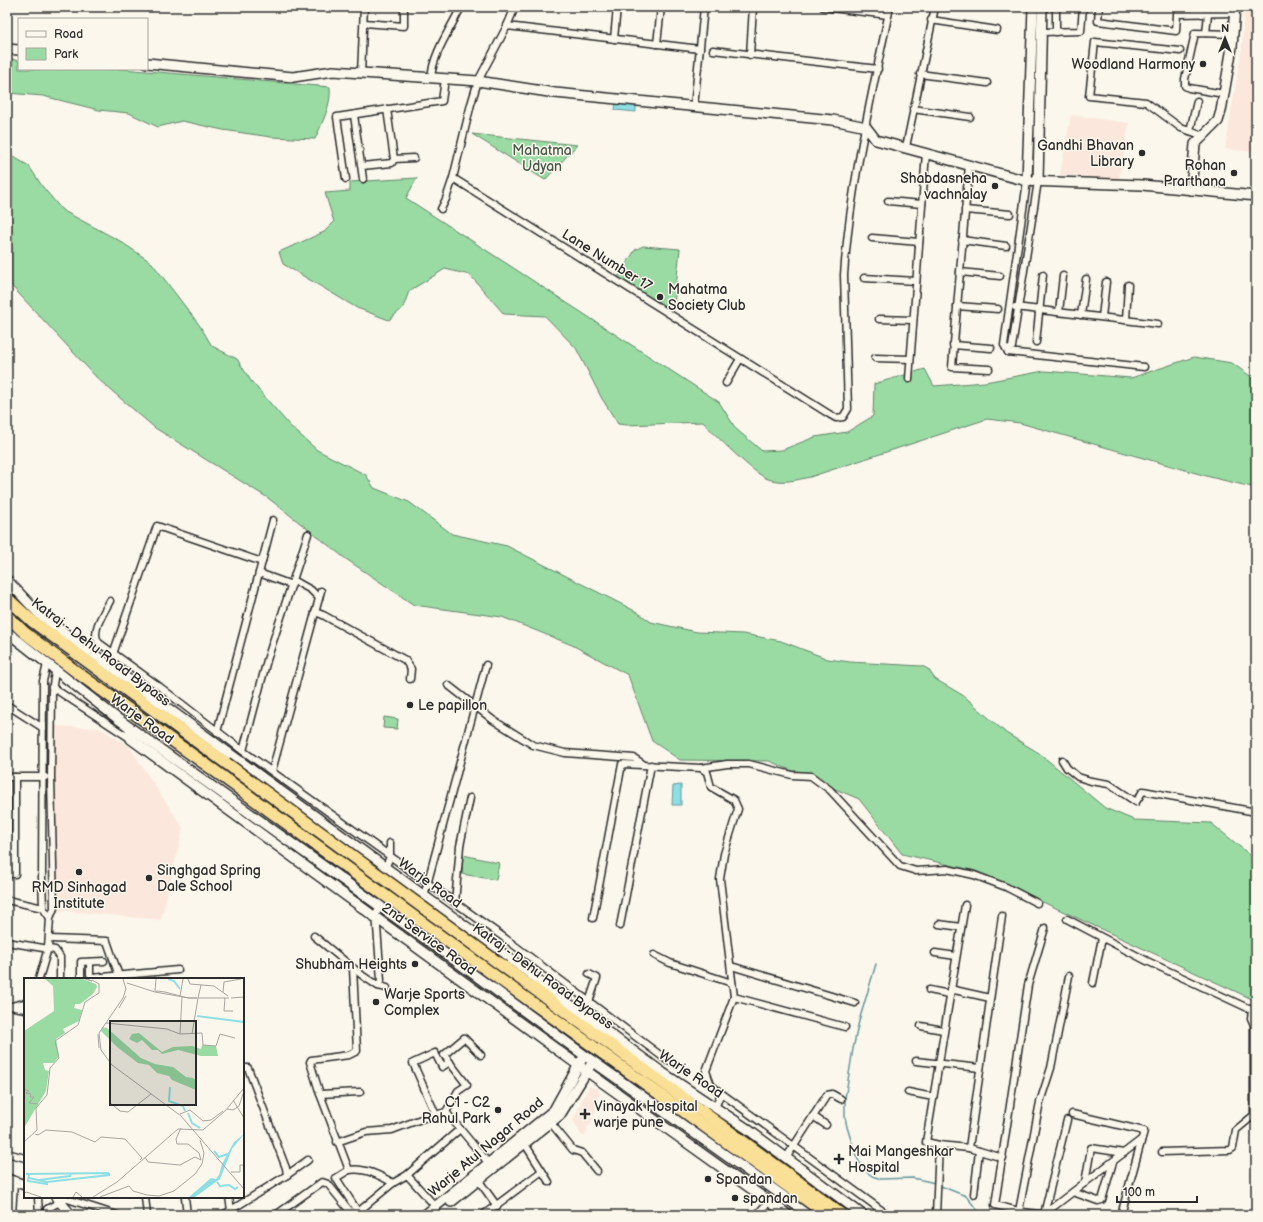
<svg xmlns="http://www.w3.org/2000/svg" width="1263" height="1222" font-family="'Balsamiq Sans',sans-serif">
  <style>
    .built { fill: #fce7dc }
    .green { fill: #9adba4; stroke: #628368 }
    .water { fill: #8ddfe4; stroke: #66979a }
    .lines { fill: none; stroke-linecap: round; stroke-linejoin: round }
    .stream { stroke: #66979a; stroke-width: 1.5 }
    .street-casing { stroke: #2b2b2b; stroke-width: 9 }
    .secondary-casing { stroke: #2b2b2b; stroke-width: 12 }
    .highway-casing { stroke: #2b2b2b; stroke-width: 14 }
    .street { stroke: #fbf7ec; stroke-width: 6 }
    .secondary { stroke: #fbf7ec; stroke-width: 9 }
    .highway { stroke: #fadf96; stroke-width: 11 }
    .highway-bridge-casing { stroke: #2b2b2b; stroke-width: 14; stroke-linecap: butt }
    .highway-bridge { stroke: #fadf96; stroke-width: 11 }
    .poi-dot { fill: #2b2b2b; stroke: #fbf7ec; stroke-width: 1.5 }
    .labels { text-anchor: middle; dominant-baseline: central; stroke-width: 3; stroke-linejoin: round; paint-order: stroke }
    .poi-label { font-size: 14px; fill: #2b2b2b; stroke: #fbf7ec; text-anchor: start }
    .park-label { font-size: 14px; fill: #475749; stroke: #fbf7ec }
    .street-label { font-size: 14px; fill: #2b2b2b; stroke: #fbf7ec }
    .inset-river { fill: none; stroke: #8ddfe4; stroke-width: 2 }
    .inset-road { fill: none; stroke: #a8a59f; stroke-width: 1 }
    .view { fill: #2b2b2b; fill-opacity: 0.15; stroke: #2b2b2b; stroke-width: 2 }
    .inset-edge { fill: none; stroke: #2b2b2b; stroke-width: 2 }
  </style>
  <rect width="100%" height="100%" fill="#fbf7ec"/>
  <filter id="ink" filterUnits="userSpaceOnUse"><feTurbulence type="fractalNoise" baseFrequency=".025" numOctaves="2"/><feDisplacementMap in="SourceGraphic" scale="8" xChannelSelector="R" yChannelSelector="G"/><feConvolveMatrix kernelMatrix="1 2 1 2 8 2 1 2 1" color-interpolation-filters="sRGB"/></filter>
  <g filter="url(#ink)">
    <!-- built -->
    <g class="built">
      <path d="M1244,7H1256V152L1225,149L1242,47Z"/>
      <path d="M1071,115L1129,123L1119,179L1060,175Z"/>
      <path d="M54,726L99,728L128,745L183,828L161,920L57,910Z"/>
      <path d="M589,1086L599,1089L598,1092L600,1093L590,1126H588L585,1137L581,1135L573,1120Z"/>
    </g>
    <!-- green -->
    <g class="green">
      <path d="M7,58L19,61V69H123L330,87C332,104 322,123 315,139L271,137L223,130L182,121L158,127L129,113L99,110L43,96L7,93Z"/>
      <path d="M472,134L577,145L545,180Z"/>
      <path d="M7,153L29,166L42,186L62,210L120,241L152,263L200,326L212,346L237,359L251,381L290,426L317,450L366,475L374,488L409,502L452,534L507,546L637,612L651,622L697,632L743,634L781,641L828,659L850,662L922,666L928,669L935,679L964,696L1006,733L1039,753L1105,808L1134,820L1211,823L1256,860V990L1254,1000L976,871L902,854L859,799L769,761L680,760L652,741L628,675L572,645L502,617L414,605L346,559L268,498L155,428L98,379L7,281Z"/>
      <path d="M417,178L406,198L719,402L736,429L762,451L782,450L815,437L847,432L873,416L874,384L925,369L934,386L985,382L1044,371L1131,378L1194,357L1232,363L1253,378L1256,395V488L1210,477L1020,423L987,419L810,477C796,480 783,484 768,479C755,475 713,433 703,422L627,425L618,424L601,397L576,348L545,316L504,314L470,275L445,269L409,291L403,308L389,320L357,308L283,264L279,252L324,232L334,222L325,193L350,191V182Z"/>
      <path d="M643,246L680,249L673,314L617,279L635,250Z"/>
      <path d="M384,717L398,719L397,729L383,728Z"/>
      <path d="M463,855L499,863L496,880L462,874Z"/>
    </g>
    <!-- water -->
    <g class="water">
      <path d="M616,102L636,104V112L615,110Z"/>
      <path d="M681,785V805H672L673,786Z"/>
    </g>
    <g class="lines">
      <!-- stream -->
      <g class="stream">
        <path d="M876,964L859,1021L853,1049L845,1099V1117L847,1127L856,1156L864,1170L872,1176L881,1179L913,1178L935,1183"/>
        <path d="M938,1185L966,1196L981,1215"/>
      </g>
      <!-- street casing -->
      <g class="street-casing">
        <g id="street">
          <path d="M823,7L888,15"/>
          <path d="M1099,7L1098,21L1176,31L1177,14L1234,13"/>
          <path d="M1193,7L1202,14"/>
          <path d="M931,20L997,30"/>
          <path d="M364,23L404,26V11"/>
          <path d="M507,26L700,49"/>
          <path d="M1042,32L1081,31L1083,7"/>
          <path d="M1056,32V7"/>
          <path d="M1206,33L1208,14"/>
          <path d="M614,39L617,7"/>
          <path d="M657,44L661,7"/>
          <path d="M713,50L878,69"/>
          <path d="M1180,51L1095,42L1089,96L1146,102L1181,128L1201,135"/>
          <path d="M750,55L753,7"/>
          <path d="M361,73L364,7"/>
          <path d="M920,74L987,83"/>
          <path d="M431,78C433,53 450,30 461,7"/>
          <path d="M1224,94L1189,88L1185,86V79L1195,33L1233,34"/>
          <path d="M694,107L704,7"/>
          <path d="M387,109L394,159"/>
          <path d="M913,109L970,117"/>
          <path d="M354,115L363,179"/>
          <path d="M1190,131L1197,101"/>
          <path d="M906,147L935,7"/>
          <path d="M969,165L952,367L989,369"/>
          <path d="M362,166L392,163L394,159L414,158"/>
          <path d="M453,178L829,414L836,418L843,417L848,409L844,275C850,186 872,94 890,7"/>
          <path d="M346,179L337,117L442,101L445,79"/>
          <path d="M888,201L922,204"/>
          <path d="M441,209L446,199L453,178L471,104L478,81L507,26L515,7"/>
          <path d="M965,210L1010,214"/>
          <path d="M872,238L919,242"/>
          <path d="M962,240L1006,246"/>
          <path d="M960,272L1000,276"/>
          <path d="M864,278L916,281"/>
          <path d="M957,306L998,309"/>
          <path d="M1015,307L1158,324"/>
          <path d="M1059,312L1063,276"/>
          <path d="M1081,315L1086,279"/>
          <path d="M1102,317L1106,282"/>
          <path d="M879,319L913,320"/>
          <path d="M1126,320L1128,285"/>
          <path d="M1036,342L1043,275"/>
          <path d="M953,345L991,348"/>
          <path d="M1008,352L1012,347L1038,181"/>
          <path d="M1008,352L1004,345L1027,181"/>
          <path d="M1008,352L1144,367"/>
          <path d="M875,358L910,359"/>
          <path d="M909,379L926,153"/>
          <path d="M726,383L740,359"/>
          <path d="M259,573L292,585"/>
          <path d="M293,580L311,590L319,598"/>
          <path d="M110,601C104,612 90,632 99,643L160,687L243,751L506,939L668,1061"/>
          <path d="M315,612L323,615L405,660L411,669L410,679"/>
          <path d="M113,654L157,526L262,562"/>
          <path d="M47,664L43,681L42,878L43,908L50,918"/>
          <path d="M448,685L493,720L533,745L565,753L634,758L643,764"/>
          <path d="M52,687L131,739"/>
          <path d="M7,705L43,728"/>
          <path d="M217,732L273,520"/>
          <path d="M243,751L267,660L308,534"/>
          <path d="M1062,760L1067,768L1078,777L1091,781L1109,784L1136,802L1143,791L1256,812"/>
          <path d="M701,768L727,764H749L792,775L811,776L830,790L900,866L916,871L947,869L974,875L1006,887L1037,903"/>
          <path d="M272,771L321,591"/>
          <path d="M7,777H45"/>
          <path d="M385,868L390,857V843"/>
          <path d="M7,874H15V777"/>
          <path d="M424,896L486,665"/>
          <path d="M7,900L43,908"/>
          <path d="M455,903L460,846L470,798"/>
          <path d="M965,905L926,1142L939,1145L969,1148L1003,1158"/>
          <path d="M593,918L622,764L701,768L707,772L711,787L734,800L738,809L724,854L720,879L734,997L706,1071L711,1085L721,1093L715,1108"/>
          <path d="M1067,919L1147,961L1252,1010L1251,1018L1254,1025V1115L1236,1130L1233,1148L1230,1150L1162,1152"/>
          <path d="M939,924L961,927"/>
          <path d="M620,926L651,765"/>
          <path d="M1045,928L1028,985L995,1205L1023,1212L1047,1215"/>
          <path d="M314,936L363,976L378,986L381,980L376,914L392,883"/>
          <path d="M50,939L107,941L120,979"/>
          <path d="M7,942L55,950L60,957V979"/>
          <path d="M935,953L956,956"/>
          <path d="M654,955L670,963L732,983"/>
          <path d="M90,962V974"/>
          <path d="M731,966L855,1003"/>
          <path d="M353,968L357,1051L349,1055L311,1060L310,1062L320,1094L360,1092"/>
          <path d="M589,974L597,978L589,1002"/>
          <path d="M91,978L178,970"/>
          <path d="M39,979L48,948L50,918L54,908L51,777L52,691L55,672"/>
          <path d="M81,979V962L104,961"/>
          <path d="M1093,983L1102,938"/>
          <path d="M378,986L387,988"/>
          <path d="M950,989L990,998"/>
          <path d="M929,990L949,994"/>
          <path d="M734,997L845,1027"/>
          <path d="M7,1007L25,1003"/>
          <path d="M14,1007L25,1009"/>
          <path d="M921,1026L943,1030"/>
          <path d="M916,1061L980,1068"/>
          <path d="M908,1092L933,1097"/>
          <path d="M721,1093L888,1215"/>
          <path d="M320,1094L349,1170L336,1178L360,1215"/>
          <path d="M446,1112L458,1091L467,1085L444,1055L464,1038L481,1055"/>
          <path d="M1072,1114L1144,1131L1121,1215"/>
          <path d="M436,1115L413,1063L435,1053L442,1067L450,1062"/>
          <path d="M813,1116L826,1125"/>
          <path d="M551,1123L573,1150L582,1153L597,1171"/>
          <path d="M337,1142L366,1132L392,1130L421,1119L446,1112L490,1165"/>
          <path d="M525,1144L549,1182"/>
          <path d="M969,1148L1002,916"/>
          <path d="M7,1153L25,1158"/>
          <path d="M786,1158L827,1095L832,1094L841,1099"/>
          <path d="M349,1170C364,1167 380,1175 393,1183"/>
          <path d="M287,1175L308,1160"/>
          <path d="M407,1175L460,1129"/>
          <path d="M479,1181L497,1206"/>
          <path d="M1085,1183L1091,1148L1124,1153"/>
          <path d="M1073,1192L1098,1201L1102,1200L1113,1162"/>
          <path d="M974,1194L979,1151"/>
          <path d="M38,1197L39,1215"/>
          <path d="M61,1197L117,1215"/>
          <path d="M145,1197L147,1215"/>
          <path d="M185,1197L187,1215"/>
          <path d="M229,1197L231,1210"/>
          <path d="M1019,1211L1040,1102L1051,1068L1069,976"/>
          <path d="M358,1212L393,1183L407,1175L436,1207"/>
          <path d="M1044,1214L1142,1139"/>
          <path d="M1044,1214L1067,1120"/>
          <path d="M12,1215L14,1182"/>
          <path d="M47,1215V1209L56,1204L57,1198"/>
          <path d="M219,1215H223L287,1175L286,1168L248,1068H243"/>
          <path d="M276,1215L322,1182L328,1184L353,1215"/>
          <path d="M483,1215L542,1171"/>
          <path d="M757,1215L768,1202"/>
          <path d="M936,1215L939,1145"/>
        </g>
      </g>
      <!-- secondary casing -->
      <g class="secondary-casing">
        <g id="secondary">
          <path d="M7,49L19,50"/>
          <path d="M147,63L293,77L333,71L478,81L555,93L833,120L866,127L876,140L1027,181L1142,185L1256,196"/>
          <path d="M1027,181L1033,7"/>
          <path d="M1038,181L1042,7"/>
          <path d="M1191,190L1195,144L1218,121L1221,111L1232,47L1235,7"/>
          <path d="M7,580L39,614L524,969L561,998L663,1073L746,1128L863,1215"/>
          <path d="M7,632L118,719L434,945L584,1055L810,1215"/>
          <path d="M130,728L131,739L578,1065L788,1215"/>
          <path d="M7,1179L25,1185"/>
          <path d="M56,1197L71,1215"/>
          <path d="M451,1202L560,1115L590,1066"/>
          <path d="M425,1215L554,1110L581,1061"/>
        </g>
      </g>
      <!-- highway casing -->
      <g class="highway-casing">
        <g id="highway">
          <path d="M7,598L32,621L226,763"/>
          <path d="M7,616L25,633L82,676L215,771"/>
          <path d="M504,967L800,1183"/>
          <path d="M498,978L793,1190"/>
        </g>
      </g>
      <!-- street -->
      <use href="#street" class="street"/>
      <!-- secondary -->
      <use href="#secondary" class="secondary"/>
      <!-- highway -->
      <use href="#highway" class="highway"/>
      <!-- highway-bridge casing -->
      <g class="highway-bridge-casing">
        <g id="highway-bridge">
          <path d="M226,763L504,967"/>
          <path d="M215,771L498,978"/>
          <path d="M800,1183L842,1215"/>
          <path d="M793,1190L827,1215"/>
        </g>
      </g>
      <!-- highway-bridge -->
      <use href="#highway-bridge" class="highway-bridge"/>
    </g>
  </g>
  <!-- markers -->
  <g class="poi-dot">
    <circle cx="1203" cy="64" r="4"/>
    <circle cx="1142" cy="153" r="4"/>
    <circle cx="1234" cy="173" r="4"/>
    <circle cx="995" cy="186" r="4"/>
    <circle cx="660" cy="297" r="4"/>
    <circle cx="410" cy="705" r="4"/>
    <circle cx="79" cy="872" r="4"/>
    <circle cx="149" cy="878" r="4"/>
    <circle cx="415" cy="964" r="4"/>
    <circle cx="376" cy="1002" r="4"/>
    <circle cx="498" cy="1110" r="4"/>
    <path d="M583 1108h4v4h4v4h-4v4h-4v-4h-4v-4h4z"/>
    <path d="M837 1153h4v4h4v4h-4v4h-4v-4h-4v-4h4z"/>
    <circle cx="708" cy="1179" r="4"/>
    <circle cx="735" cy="1198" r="4"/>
  </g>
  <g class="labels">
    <!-- poi labels -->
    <g class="poi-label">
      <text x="1195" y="64" text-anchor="end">Woodland Harmony</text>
      <text x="1134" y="145" text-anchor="end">Gandhi Bhavan<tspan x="1134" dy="16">Library</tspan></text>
      <text x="1226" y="165" text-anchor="end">Rohan<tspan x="1226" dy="16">Prarthana</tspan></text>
      <text x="987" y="178" text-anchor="end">Shabdasneha<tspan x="987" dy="16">vachnalay</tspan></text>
      <text x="668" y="289">Mahatma<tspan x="668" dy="16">Society Club</tspan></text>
      <text x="418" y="705">Le papillon</text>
      <text x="157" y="870">Singhgad Spring<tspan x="157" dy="16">Dale School</tspan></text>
      <text x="79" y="887" text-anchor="middle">RMD Sinhagad<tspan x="79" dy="16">Institute</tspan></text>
      <text x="407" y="964" text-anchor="end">Shubham Heights</text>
      <text x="384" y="994">Warje Sports<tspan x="384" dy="16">Complex</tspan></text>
      <text x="490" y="1102" text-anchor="end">C1 - C2<tspan x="490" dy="16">Rahul Park</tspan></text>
      <text x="594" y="1106">Vinayak Hospital<tspan x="594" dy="16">warje pune</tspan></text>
      <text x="848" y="1151">Mai Mangeshkar<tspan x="848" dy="16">Hospital</tspan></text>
      <text x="716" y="1179">Spandan</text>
      <text x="743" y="1198">spandan</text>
    </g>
    <!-- park labels -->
    <g class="park-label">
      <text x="542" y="150">Mahatma<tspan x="542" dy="16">Udyan</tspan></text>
    </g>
    <!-- street labels -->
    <g class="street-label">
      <text transform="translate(607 260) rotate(32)">Lane Number 17</text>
      <text transform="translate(101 652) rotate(37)">Katraj - Dehu Road Bypass</text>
      <text transform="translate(142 719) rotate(36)">Warje Road</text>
      <text transform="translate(430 883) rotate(36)">Warje Road</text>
      <text transform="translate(429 939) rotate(36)">2nd Service Road</text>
      <text transform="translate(543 976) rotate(36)">Katraj - Dehu Road Bypass</text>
      <text transform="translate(691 1074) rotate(34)">Warje Road</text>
      <text transform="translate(486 1147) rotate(-40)">Warje Atul Nagar Road</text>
    </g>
  </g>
  <!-- overview -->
  <g transform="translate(24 978)">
    <rect width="220" height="220" fill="#fbf7ec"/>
    <path d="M21,1H59L72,6L73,9L69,16L56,26H51L50,30L58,32L55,43L39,51L41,55L32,61L35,78L30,85H19L21,92L25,93L22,113L0,150V53L30,33L29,8ZM78,49L83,50L117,80L131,86L149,89L162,99L169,100L173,103L172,112L148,102L145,98L133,95L125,87L114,85L93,69L77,53ZM115,55L138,74L149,69L168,68L177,71L178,67L192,68L194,78H177L154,72L138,76L134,72H128L118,62L113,65L105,61L108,56Z" fill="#9adba4"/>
    <path d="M220,156L208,171L196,201L171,219H165L187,200L192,201L195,197L198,186L210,164Z" fill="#8ddfe4"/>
    <path class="inset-river" d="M144,1L150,3L156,11M173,38L220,44M146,109L145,123L159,128L161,133M164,135L168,145L176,150M190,173L195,179L204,176M2,196L85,195M5,196L4,203L23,206V204M5,200L23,204L85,197V195M15,202L46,198L47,196M193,204L196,208L205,207L211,211L214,209"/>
    <path class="inset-road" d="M61,1L68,3L63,1M99,1L102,11L99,20L75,55L77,72L88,87L157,138L220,211M164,1L166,6L190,8L204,18M103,5L131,14M131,13L132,1M199,14L200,4L217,1M156,18L159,1M173,20H164L141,14L133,13L131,14L165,20H173M174,20L177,7M174,20H205M201,20L200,33H209M207,20L220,19M95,30L102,18M82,45L143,51L156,56L178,55L179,67L192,68L196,56L211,60M74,56L75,70M156,56L158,19M168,56L174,20M0,111L5,113L2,115L7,116L6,119H10L5,125L14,126M209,122L220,140M85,124L96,133L104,134L127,116M203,131L209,132L215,128L220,113M156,136L166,132L179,143L187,142L199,133M157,150L152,161L153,166H164L175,175L177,182M11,156L14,157L22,152L48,154L71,164L77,159L101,161L118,180L116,182M0,164L13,152L12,130L23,117L26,90L35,80L31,63L54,47L61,24L75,15V6L68,2M121,179L124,184L156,187L171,179L177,182M207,194H216V187H220M0,216L2,214L17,219M49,219L52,214L58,219M69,219L93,204L154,151L179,152L201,133L220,110M76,219L105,208L109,213L123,217L135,218L150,213L171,196L178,186L180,175L176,162"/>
    <path class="view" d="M86,43H172V127H86Z"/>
    <rect width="220" height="220" class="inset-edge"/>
  </g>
  <!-- margin -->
  <rect width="1263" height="1222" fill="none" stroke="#fbf7ec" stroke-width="24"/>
  <rect x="12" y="12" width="1239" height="1198" fill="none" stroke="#2b2b2b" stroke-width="1.5" filter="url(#ink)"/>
  <!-- legend -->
  <rect x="18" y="18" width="130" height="52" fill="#fbf7ec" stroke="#a8a59f"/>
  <rect x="26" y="31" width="20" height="6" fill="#fbf7ec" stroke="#a8a59f"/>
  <text x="54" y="38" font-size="12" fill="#2b2b2b">Road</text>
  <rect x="26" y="48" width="20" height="12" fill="#9adba4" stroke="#a8a59f"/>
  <text x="54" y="58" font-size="12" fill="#2b2b2b">Park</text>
  <!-- north arrow -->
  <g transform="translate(1225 38)" stroke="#fbf7ec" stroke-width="3" paint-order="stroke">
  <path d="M0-3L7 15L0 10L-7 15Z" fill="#2b2b2b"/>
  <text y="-6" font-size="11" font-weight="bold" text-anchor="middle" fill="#2b2b2b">N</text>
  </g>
  <!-- scale -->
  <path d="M1117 1196v6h80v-6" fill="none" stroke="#2b2b2b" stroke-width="2"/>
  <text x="1123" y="1196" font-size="12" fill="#2b2b2b" stroke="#fbf7ec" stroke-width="3" paint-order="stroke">100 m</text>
</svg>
